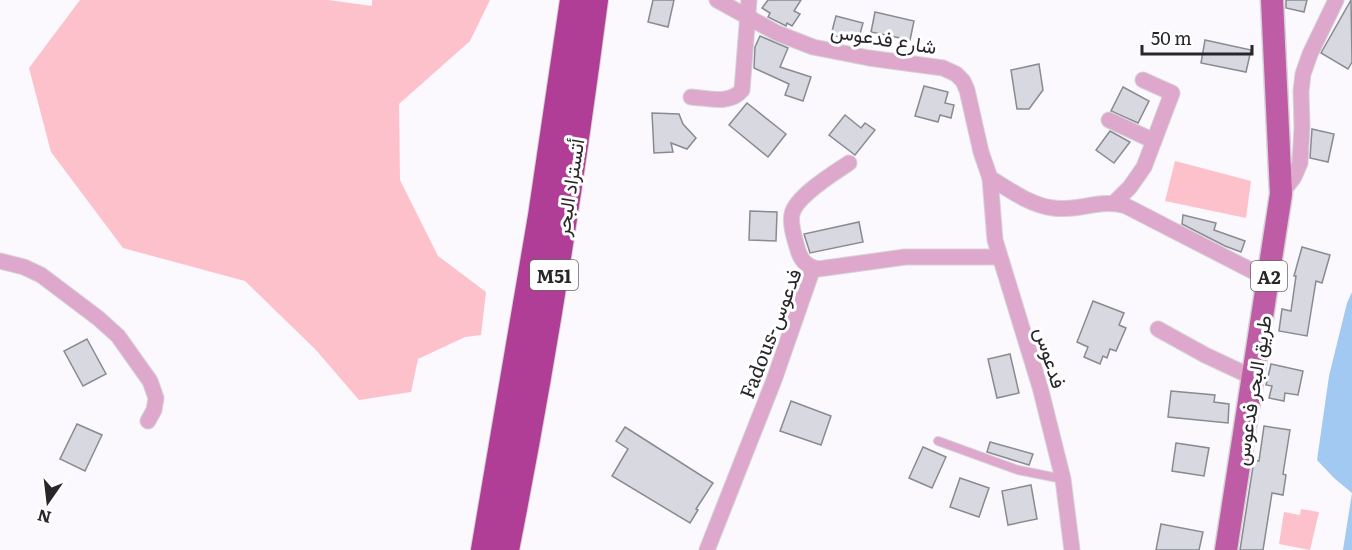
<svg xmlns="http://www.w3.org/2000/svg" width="1352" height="550" font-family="Literata,Vazirmatn,serif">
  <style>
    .green { fill: #fcc1ca }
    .water { fill: #a1c9f2 }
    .building { fill: #d7d8e0; stroke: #898b92; stroke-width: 1.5 }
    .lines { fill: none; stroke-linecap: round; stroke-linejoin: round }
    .service-casing { stroke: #d5d2d8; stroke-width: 10 }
    .minor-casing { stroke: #d5d2d8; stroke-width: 17 }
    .primary-casing { stroke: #d5d2d8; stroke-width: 25 }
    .motorway-casing { stroke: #d5d2d8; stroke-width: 28 }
    .service { stroke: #dea7cc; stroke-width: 8 }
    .minor { stroke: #dea7cc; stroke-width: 15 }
    .primary { stroke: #be5da5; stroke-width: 22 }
    .motorway { stroke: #b13e96; stroke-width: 26 }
    .labels { text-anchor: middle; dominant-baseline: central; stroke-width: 6; stroke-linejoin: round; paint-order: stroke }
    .shield { fill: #fff; stroke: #686769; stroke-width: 1.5 }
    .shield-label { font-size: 18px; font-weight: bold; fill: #282629 }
    .street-label { font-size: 20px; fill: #282629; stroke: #fff }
  </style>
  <rect width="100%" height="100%" fill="#fbf8fe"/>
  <!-- green -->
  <g class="green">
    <path d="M80,0H328L372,6V0H490L470,41L399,104L400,180L438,256L486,292L481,335L465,337L418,359L411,392L359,400L316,350L245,281L123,248L51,152L29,68Z"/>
    <path d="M1175,161L1251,181L1246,218L1165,201Z"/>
    <path d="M1301,509L1319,512L1310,550L1279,544L1284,512L1300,515Z"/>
  </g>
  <!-- water -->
  <path class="water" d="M1352,292V550H1343L1352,493L1334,478L1317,460L1329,376L1347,303Z"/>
  <!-- building -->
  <g class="building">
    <path d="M653,0H674L668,27L648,22Z"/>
    <path d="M768,0H801L794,11L800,14L792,26L787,23L786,26L768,17L770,13L762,8Z"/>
    <path d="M1286,0H1307L1304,12L1286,8Z"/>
    <path d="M1351,0L1352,62L1348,69L1321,53Z"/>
    <path d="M875,12L914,21L910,40L871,32Z"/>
    <path d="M836,16L863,23L858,41L831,35Z"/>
    <path d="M760,36L788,48L780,67L811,77L803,101L785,95L789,84L754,68L755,47Z"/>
    <path d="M1205,40L1251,50L1246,72L1201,63Z"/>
    <path d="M1039,64L1043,90L1029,109H1017L1011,70Z"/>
    <path d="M924,86L948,92L945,103L954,105L951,118L940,115L938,122L915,116Z"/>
    <path d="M1123,87L1149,101L1138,123L1111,111Z"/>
    <path d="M747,103L786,134L768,157L729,125Z"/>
    <path d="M652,113L679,114L683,124L696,138L687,149L671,143L673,152L654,153Z"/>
    <path d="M845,115L861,128L865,123L875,130L855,155L829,135Z"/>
    <path d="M1312,129L1334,134L1328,162L1310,158Z"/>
    <path d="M1110,131L1130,142L1114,163L1096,150Z"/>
    <path d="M750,211L777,212L776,241L749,240Z"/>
    <path d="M1183,215L1216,223L1214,230L1245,241L1241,252L1225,246L1182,224Z"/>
    <path d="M859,222L863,242L810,253L804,234Z"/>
    <path d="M1302,247L1330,255L1322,283L1316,281L1307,336L1279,331L1282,309L1291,311L1296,276H1294Z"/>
    <path d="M1093,301L1124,313L1119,325L1126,328L1116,351L1110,349L1107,358L1103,356L1100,364L1084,357L1088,347L1077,342Z"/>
    <path d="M87,339L106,374L83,386L64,351Z"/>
    <path d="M1010,354L1019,393L997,398L988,359Z"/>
    <path d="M1271,364L1303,371L1298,395L1285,393L1284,401L1269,398L1272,386L1266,385Z"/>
    <path d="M1171,391L1215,395L1214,402L1229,404L1228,423L1168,417Z"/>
    <path d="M791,401L831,416L821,445L780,431Z"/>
    <path d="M77,424L102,435L85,471L60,459Z"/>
    <path d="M1264,426L1290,430L1283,474L1286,475L1283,495L1272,493L1263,550H1240L1254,460L1259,461Z"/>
    <path d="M625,427L713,483L696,509L698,510L690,523L612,476L628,449L616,441Z"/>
    <path d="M990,442L1033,454L1029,465L987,452Z"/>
    <path d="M1176,443L1209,448L1204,476L1172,471Z"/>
    <path d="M923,447L946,457L932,488L909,478Z"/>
    <path d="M960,478L989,488L979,517L950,507Z"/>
    <path d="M1031,485L1037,519L1008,525L1002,491Z"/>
    <path d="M1161,524L1203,532L1199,550H1156Z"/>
  </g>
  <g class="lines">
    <!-- service casing -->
    <g class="service-casing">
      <path id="service" d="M938,441L1018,470L1063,479"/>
    </g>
    <!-- minor casing -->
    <g class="minor-casing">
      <g id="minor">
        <path d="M717,0L777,33L813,47L869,58L943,68L956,74L963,81L967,90L981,152L990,178C1010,190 1030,205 1053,208C1078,212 1101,198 1126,206L1268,279"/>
        <path d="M691,97C708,98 730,105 742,90L749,0"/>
        <path d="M1109,120L1154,141"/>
        <path d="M849,163C834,173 796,196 792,214C790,224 794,237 797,247C800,259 805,266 818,269L905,257H999"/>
        <path d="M990,178L995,240L1040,387L1063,479L1072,550"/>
        <path d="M1281,194L1294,177L1300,163L1302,127L1301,91L1303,74L1310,54L1336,0"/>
        <path d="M1115,202L1130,187L1144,167L1172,93L1143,80"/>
        <path d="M0,261L24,267L41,275L98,318L118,336L150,381L156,398L154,410L148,421"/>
        <path d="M1158,329L1205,355L1254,378"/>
        <path d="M707,550L774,380L813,268"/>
      </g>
    </g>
    <!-- primary casing -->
    <g class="primary-casing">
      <path id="primary" d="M1226,550L1281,194L1272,0"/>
    </g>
    <!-- motorway casing -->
    <g class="motorway-casing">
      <g id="motorway">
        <path d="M484,550L541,216L573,0"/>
        <path d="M506,550C542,368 571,184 595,0"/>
      </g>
    </g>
    <!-- service -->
    <use href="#service" class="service"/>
    <!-- minor -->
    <use href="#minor" class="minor"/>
    <!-- primary -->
    <use href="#primary" class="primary"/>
    <!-- motorway -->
    <use href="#motorway" class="motorway"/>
  </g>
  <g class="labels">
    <!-- shield labels -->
    <g class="shield">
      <rect x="530" y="260" width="48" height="30" rx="4.5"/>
      <rect x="1251" y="261" width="36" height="30" rx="4.5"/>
    </g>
    <g class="shield-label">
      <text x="554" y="275">M51</text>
      <text x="1269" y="276">A2</text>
    </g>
    <!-- street labels -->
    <g class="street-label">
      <text transform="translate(884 37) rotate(9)">شارع فدعوس</text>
      <text transform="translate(568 187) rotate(-81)">أتستراد البحر</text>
      <text transform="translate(769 333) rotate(-69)">Fadous-فدعوس</text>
      <text transform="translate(1052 357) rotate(73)">فدعوس</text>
      <text transform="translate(1251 390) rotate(-81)">طريق البحر فدعوس</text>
    </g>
  </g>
  <!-- north arrow -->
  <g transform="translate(48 502) rotate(194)" stroke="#ffffff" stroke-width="4.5" paint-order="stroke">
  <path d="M0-4.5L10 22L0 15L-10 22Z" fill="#282629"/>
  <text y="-9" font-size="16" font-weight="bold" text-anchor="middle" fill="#282629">N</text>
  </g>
  <!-- scale -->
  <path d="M1142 45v9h110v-9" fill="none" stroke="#282629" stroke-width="3"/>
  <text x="1151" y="45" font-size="18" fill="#282629" stroke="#ffffff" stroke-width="4.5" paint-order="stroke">50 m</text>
</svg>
